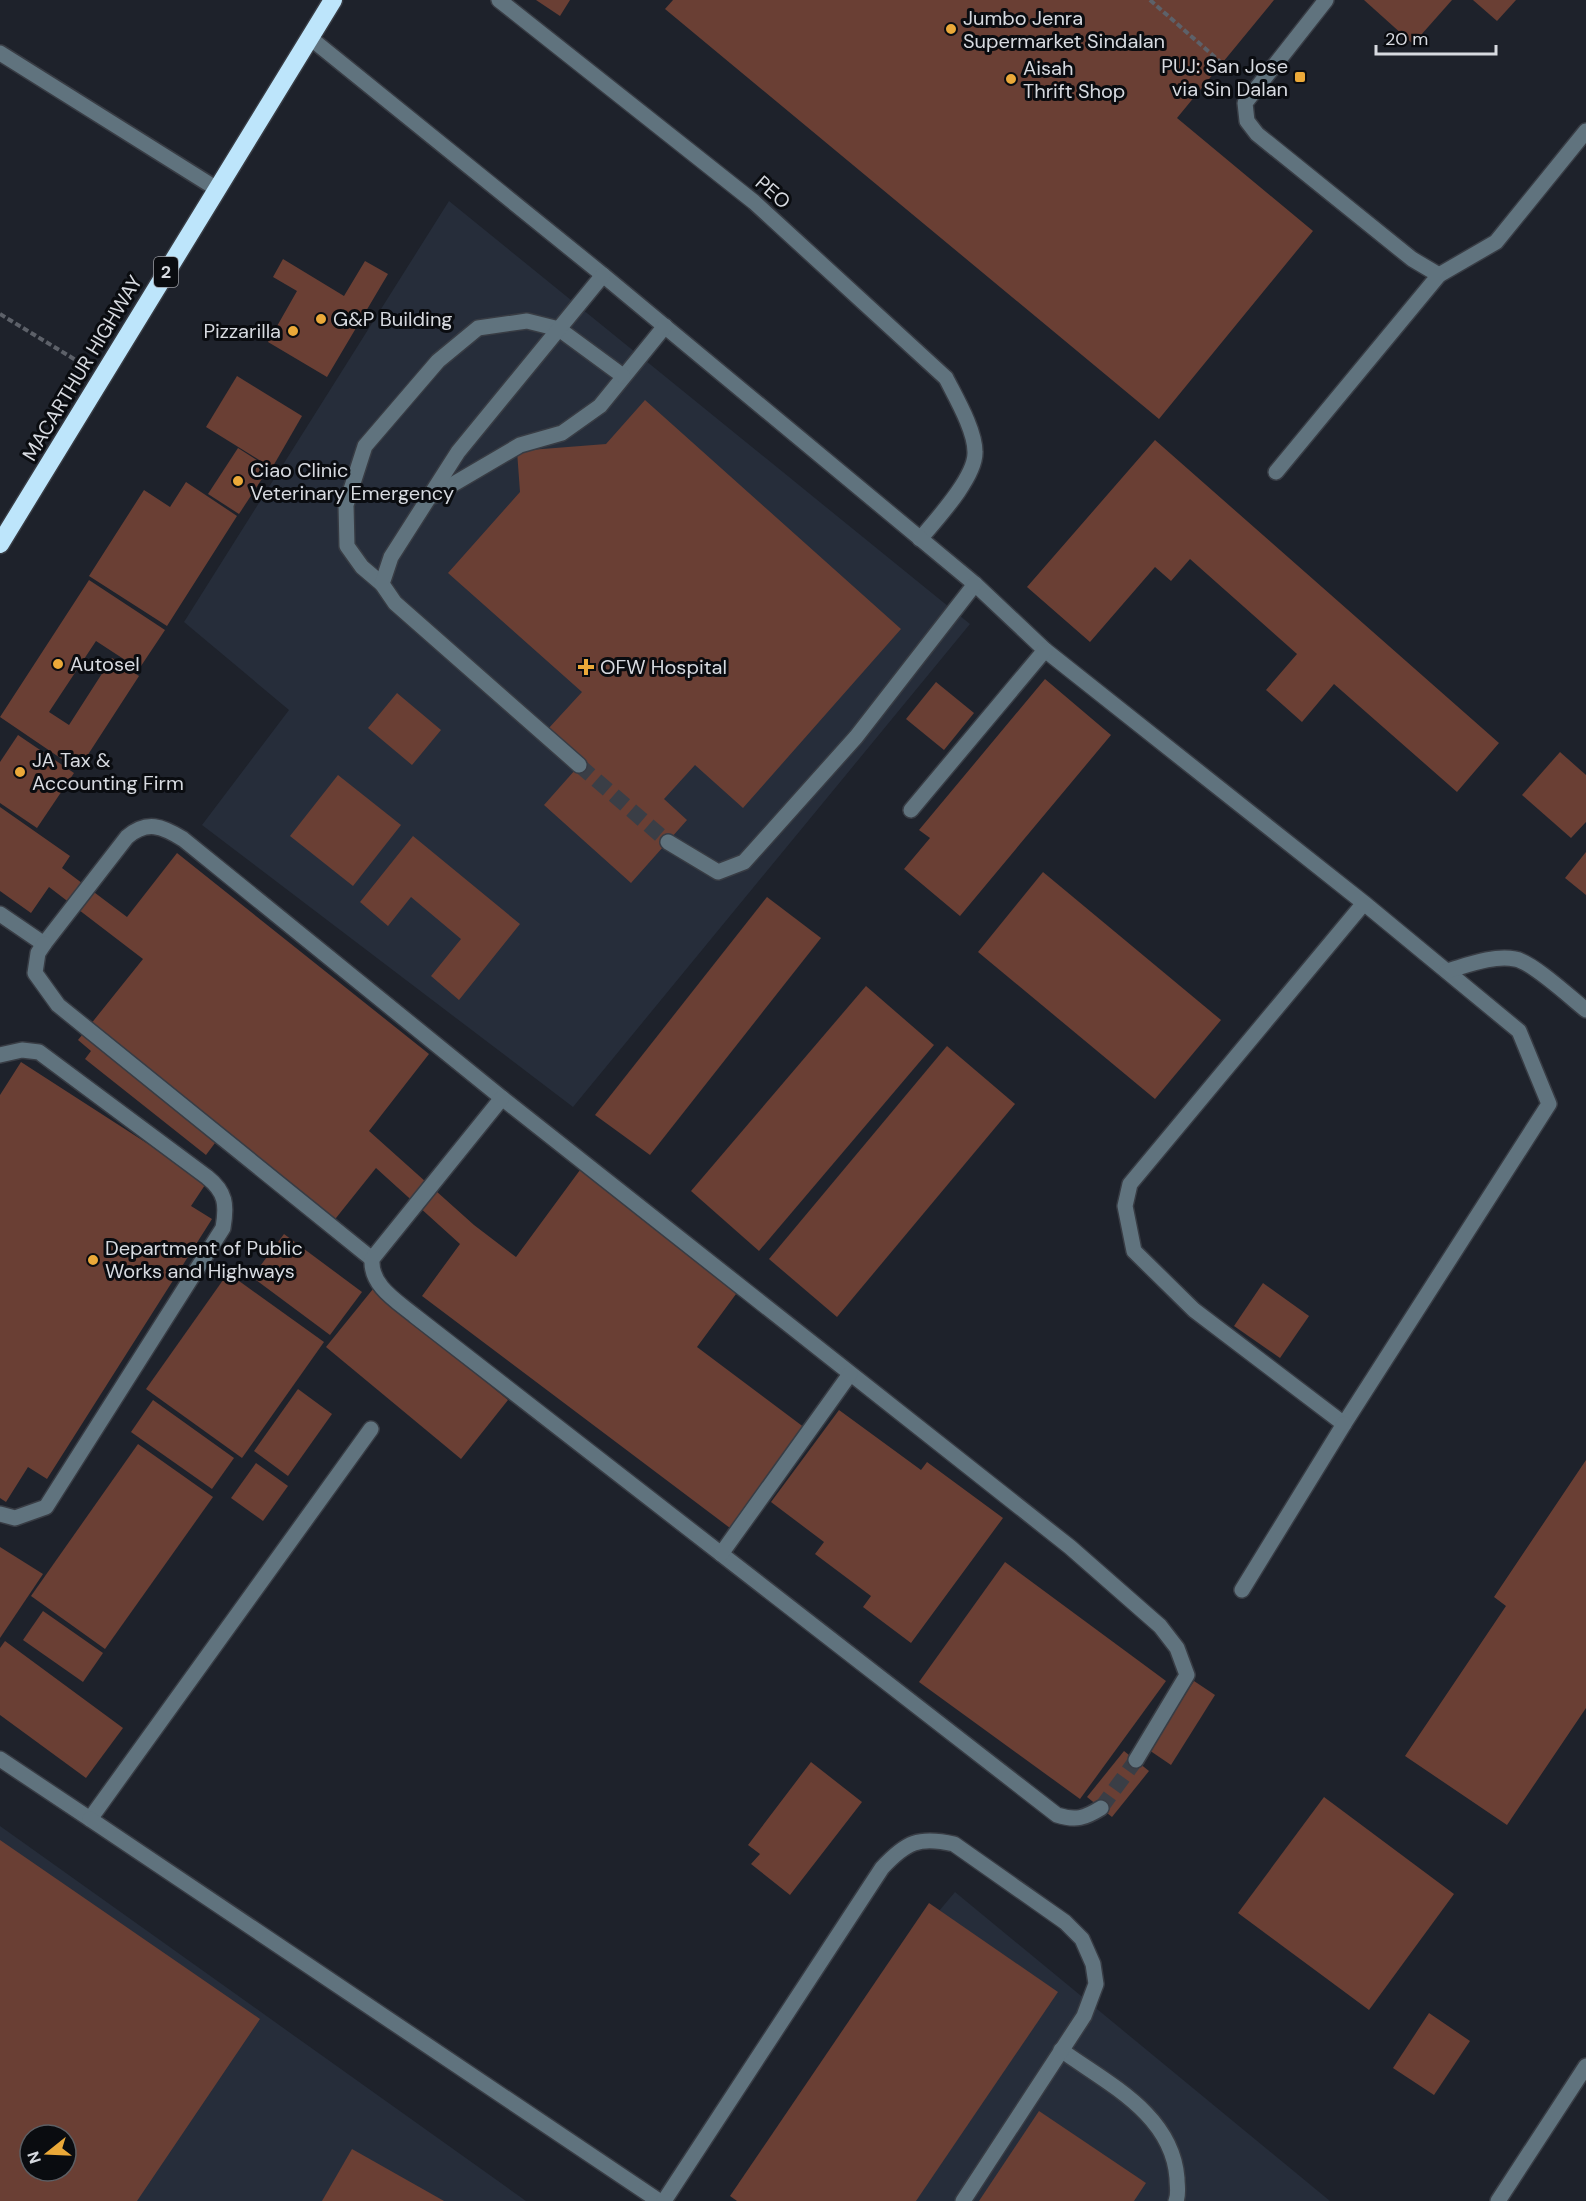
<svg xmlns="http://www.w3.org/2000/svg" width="1586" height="2201" font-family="'DM Sans',sans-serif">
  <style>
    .built { fill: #262d3a; fill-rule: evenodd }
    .building { fill: #6a3f34; fill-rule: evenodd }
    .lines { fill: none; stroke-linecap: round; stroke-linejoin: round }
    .minor-tunnel { stroke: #3a3e46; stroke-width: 15; stroke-dasharray: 15 8; stroke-linecap: butt }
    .minor-casing { stroke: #383c44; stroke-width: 18 }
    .highway-casing { stroke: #383c44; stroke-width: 21 }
    .path { stroke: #5d6169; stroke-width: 4; stroke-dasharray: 6 3; stroke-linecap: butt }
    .minor { stroke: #60737e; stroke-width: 15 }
    .highway { stroke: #bde5fb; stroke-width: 18 }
    .poi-dot { fill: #eba939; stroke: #0a0c10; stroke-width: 2 }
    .labels { text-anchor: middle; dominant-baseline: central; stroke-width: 6; stroke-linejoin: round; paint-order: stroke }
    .shield { fill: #0a0c10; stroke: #9a9ca2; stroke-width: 1.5 }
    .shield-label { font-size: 18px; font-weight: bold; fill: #d7dae0 }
    .poi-label { font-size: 20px; fill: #d7dae0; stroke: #0a0c10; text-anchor: start }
    .street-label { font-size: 20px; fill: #d7dae0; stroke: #0a0c10 }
  </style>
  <rect width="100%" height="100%" fill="#1e222b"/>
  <!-- built -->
  <g class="built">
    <path d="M449,201L970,624L573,1107L202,825L289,710L184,622Z"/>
    <path d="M0,1826L526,2201H0ZM30,2135H66V2171H30Z"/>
    <path d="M955,1892L1330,2201H742L934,1917Z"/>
  </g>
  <!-- building -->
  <g class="building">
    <path d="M536,0H570L560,16Z"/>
    <path d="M673,0H1274L1177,118L1313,231L1159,419L665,9Z"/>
    <path d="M1364,0H1452L1413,44Z"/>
    <path d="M1473,0H1516L1497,21Z"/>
    <path d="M283,259L344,296L365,261L388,274L327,377L268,342L297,291L273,277Z"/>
    <path d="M237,376L302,416L272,468L206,427Z"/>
    <path d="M645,400L901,629L743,808L695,765L664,799L687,820L631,883L544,805L583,761L548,729L582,692L448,573L520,492L517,451L606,444Z"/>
    <path d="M1155,440L1499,743L1457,792L1334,684L1302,722L1266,690L1297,654L1190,559L1171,581L1155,567L1090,642L1027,587Z"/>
    <path d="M238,448L269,468L239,514L208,494Z"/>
    <path d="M186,482L237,516L167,626L89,576L144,490L170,507Z"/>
    <path d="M89,580L165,630L139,669L96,641L49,712L69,725L112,658L139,676L78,770L0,717Z"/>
    <path d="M1045,679L1111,735L960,916L904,869L930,838L919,830Z"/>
    <path d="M936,682L974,713L944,750L906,719Z"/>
    <path d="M397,693L441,730L412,765L368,728Z"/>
    <path d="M18,735L74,773L37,828L0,803V762Z"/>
    <path d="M1560,752L1586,775V822L1571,838L1522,795Z"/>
    <path d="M338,775L401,825L353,886L290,836Z"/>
    <path d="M0,807L70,856L62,868L127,917L177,853L429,1054L369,1131L474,1225L516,1257L580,1170L739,1290L697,1347L805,1428L730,1528L422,1296L460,1244L376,1168L332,1223L221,1135L206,1155L85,1059L91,1051L78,1040L143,959L49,887L31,913L0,891Z"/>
    <path d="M413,836L520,924L459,1000L431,976L461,939L411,897L388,926L360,902Z"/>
    <path d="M1586,852V895L1565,878Z"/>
    <path d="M1043,872L1221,1020L1155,1099L978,952Z"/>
    <path d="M767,897L821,938L650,1155L595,1115Z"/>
    <path d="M866,986L934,1045L759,1251L691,1191Z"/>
    <path d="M947,1046L1015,1104L837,1317L769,1259Z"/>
    <path d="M21,1062L207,1182L191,1206L212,1219L47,1479L28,1467L6,1502L0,1498V1095Z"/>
    <path d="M284,1234L362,1292L330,1335L252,1277Z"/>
    <path d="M228,1273L324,1342L242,1458L146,1389Z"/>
    <path d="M1263,1283L1309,1316L1280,1358L1234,1326Z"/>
    <path d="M373,1289L508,1400L461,1459L326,1347Z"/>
    <path d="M298,1389L332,1414L288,1476L254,1451Z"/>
    <path d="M153,1400L234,1458L212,1489L131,1432Z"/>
    <path d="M839,1410L921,1470L927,1462L1003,1518L911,1643L863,1607L871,1596L815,1554L824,1542L771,1502Z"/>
    <path d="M138,1444L213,1497L105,1649L31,1596Z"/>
    <path d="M1586,1460V1708L1507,1825L1405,1756L1506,1606L1494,1597Z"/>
    <path d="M256,1463L288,1486L263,1521L231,1498Z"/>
    <path d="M0,1547L43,1574L0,1638Z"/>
    <path d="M1005,1562L1166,1681L1080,1799L919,1682Z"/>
    <path d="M43,1611L103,1653L83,1682L23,1640Z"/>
    <path d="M5,1641L123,1728L86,1778L0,1715V1648Z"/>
    <path d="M1194,1681L1215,1695L1171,1765L1149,1750Z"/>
    <path d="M1124,1751L1149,1771L1112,1817L1087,1797Z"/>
    <path d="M811,1762L862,1802L790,1895L751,1864L760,1854L748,1845Z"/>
    <path d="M1324,1797L1454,1894L1369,2010L1238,1913Z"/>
    <path d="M0,1840L260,2019L137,2201H0ZM30,2135H66V2171H30Z"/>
    <path d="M929,1903L1058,1992L916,2201H737L730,2196Z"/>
    <path d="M1429,2013L1470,2041L1434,2095L1393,2068Z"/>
    <path d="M1039,2111L1146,2183L1134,2201H979Z"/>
    <path d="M352,2149L444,2201H322Z"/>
  </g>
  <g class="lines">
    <!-- minor-tunnel -->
    <g class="minor-tunnel">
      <path d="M579,765L668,842"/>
      <path d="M1101,1808L1136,1760"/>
    </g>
    <!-- minor casing -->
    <g class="minor-casing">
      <g id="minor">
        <path d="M499,0L754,202L946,378C956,398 975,430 975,452C976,477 936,520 920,539"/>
        <path d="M309,37L603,275L975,584L1045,650L1364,903L1519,1031L1549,1104L1344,1424L1194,1310L1134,1251L1125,1206L1130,1184L1364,903"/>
        <path d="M0,53L217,189"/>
        <path d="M1439,275L1496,242L1586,131"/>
        <path d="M1276,472L1439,275L1412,259L1257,134L1247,121L1245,103L1326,0"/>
        <path d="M433,496L520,445L562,433L600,406L665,326"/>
        <path d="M382,584L362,567L347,546L346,505L365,446L438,361L478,328L527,321L559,329L623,376"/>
        <path d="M579,765L395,603L382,584L391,557L458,452L603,275"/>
        <path d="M911,810L1045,650"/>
        <path d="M668,842L718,872L744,862L856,737L975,584"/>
        <path d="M0,914L44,944L127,837C147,820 162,826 183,839L502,1098L1070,1547L1160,1626L1177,1648L1187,1675L1136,1760"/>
        <path d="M44,944L38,953L35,973L58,1005L372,1259"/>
        <path d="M1447,971C1468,965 1493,955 1515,959C1531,961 1571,998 1586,1010"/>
        <path d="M0,1055L22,1050L39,1052L207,1177C226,1192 227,1205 223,1228L46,1507L15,1518L0,1514"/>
        <path d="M502,1098L372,1259C370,1286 397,1301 415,1316L1057,1815C1076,1821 1085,1818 1101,1808"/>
        <path d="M721,1554L850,1374"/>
        <path d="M1242,1590L1344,1424"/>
        <path d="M0,1759L90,1819L371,1429"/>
        <path d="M90,1819L659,2201"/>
        <path d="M1061,2050C1108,2084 1172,2114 1177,2178C1177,2186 1179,2194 1176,2201"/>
        <path d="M664,2201L882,1868C906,1842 919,1836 954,1844L1065,1922L1082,1939L1093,1964L1096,1984L1084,2016L963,2201"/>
        <path d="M1498,2201L1586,2066"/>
      </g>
    </g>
    <!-- highway casing -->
    <g class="highway-casing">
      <path id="highway" d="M0,544L333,0"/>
    </g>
    <!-- path -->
    <g class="path">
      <path d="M1150,0L1233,73"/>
      <path d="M0,314L79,362"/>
    </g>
    <!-- minor -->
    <use href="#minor" class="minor"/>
    <!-- highway -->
    <use href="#highway" class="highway"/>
  </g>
  <!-- markers -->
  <g class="poi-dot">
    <circle cx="951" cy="29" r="6"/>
    <rect x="1294" y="71" width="12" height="12" rx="3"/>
    <circle cx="1011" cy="79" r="6"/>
    <circle cx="321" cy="319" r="6"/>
    <circle cx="293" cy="331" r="6"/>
    <circle cx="238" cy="481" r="6"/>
    <circle cx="58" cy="664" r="6"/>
    <path d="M583 658h6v6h6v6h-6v6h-6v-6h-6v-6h6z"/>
    <circle cx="20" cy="772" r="6"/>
    <circle cx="93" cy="1260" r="6"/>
  </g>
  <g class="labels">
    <!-- shield labels -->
    <rect class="shield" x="154" y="257" width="24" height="30" rx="4.5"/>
    <g class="shield-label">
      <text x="166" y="272">2</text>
    </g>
    <!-- poi labels -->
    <g class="poi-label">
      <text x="963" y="18">Jumbo Jenra<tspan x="963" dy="23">Supermarket Sindalan</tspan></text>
      <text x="1288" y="66" text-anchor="end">PUJ: San Jose<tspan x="1288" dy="23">via Sin Dalan</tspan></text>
      <text x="1023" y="68">Aisah<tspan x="1023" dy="23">Thrift Shop</tspan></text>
      <text x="333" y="319">G&amp;P Building</text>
      <text x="281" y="331" text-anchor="end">Pizzarilla</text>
      <text x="250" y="470">Ciao Clinic<tspan x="250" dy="23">Veterinary Emergency</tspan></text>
      <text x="70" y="664">Autosel</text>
      <text x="600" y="667">OFW Hospital</text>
      <text x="32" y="760">JA Tax &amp;<tspan x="32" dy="23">Accounting Firm</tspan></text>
      <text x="105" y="1248">Department of Public<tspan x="105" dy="23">Works and Highways</tspan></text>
    </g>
    <!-- street labels -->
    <g class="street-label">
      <text transform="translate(773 192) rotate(41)">PEO</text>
      <text transform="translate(82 368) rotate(-59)">MACARTHUR HIGHWAY</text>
    </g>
  </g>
  <!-- north arrow -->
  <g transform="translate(48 2153) rotate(252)"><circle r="28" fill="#0a0c10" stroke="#5c5e63" stroke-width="1.5"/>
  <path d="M0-4.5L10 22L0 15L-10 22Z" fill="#eba939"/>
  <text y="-9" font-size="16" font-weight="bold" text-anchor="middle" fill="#d7dae0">N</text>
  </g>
  <!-- scale -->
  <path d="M1376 45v9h120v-9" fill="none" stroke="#d7dae0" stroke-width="3"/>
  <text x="1385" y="45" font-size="18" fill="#d7dae0" stroke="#0a0c10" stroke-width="4.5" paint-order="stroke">20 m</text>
</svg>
